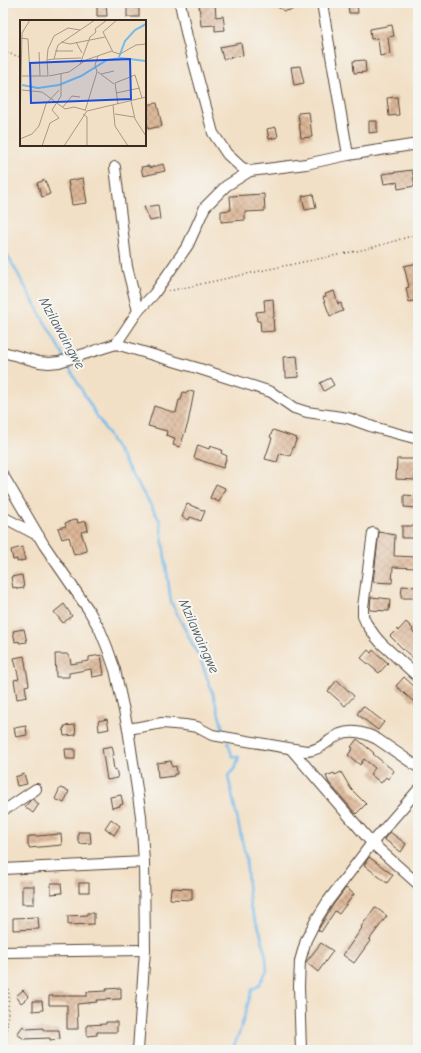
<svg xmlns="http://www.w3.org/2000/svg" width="421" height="1053" font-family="'Comic Neue',sans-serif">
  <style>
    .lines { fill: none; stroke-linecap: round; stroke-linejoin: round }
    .stream { stroke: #73bbeb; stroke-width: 2.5 }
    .building { fill: url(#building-cross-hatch) }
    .minor-casing { stroke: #564537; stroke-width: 12 }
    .path { stroke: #564537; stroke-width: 1.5; stroke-dasharray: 1 3; stroke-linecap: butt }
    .minor { stroke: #fff; stroke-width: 10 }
    .labels { text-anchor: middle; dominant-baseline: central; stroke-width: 4; stroke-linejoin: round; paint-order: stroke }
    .water-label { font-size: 14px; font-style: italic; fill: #4c565c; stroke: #f6f6f2 }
    .inset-river { fill: none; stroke: #73bbeb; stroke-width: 2 }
    .inset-road { fill: none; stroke: #a99783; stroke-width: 1 }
    .view { fill: #1d4ed8; fill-opacity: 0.15; stroke: #1d4ed8; stroke-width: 2 }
    .inset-edge { fill: none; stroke: #3b2a1e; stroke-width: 2 }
  </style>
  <defs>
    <pattern id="building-cross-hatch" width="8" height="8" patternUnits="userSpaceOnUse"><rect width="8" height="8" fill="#ddb798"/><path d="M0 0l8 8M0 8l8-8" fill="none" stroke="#b4957b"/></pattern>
  </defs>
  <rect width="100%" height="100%" fill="#f6f6f2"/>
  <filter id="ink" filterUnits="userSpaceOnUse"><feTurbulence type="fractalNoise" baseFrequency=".025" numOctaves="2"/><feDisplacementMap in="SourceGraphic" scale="8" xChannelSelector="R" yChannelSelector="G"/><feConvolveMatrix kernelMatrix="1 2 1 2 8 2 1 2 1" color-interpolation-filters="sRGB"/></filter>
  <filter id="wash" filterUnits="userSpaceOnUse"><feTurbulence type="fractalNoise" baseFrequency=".012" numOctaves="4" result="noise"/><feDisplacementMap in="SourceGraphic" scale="16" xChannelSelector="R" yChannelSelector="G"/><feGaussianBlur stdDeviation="0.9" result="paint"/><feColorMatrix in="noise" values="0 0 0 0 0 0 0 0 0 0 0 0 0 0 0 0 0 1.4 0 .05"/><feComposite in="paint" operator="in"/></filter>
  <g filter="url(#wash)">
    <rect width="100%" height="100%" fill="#f2e0c6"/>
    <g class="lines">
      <!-- stream -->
      <g class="stream">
        <path d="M3,23L8,3"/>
        <path d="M3,247L64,357"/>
        <path d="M66,362L88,401L160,521L171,602L201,661L214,697L224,733"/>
        <path d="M228,742L232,756L239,757L235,768L228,776L246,859L250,907L260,931L266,957L267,971L259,985L252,990L239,1034L232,1050"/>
      </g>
    </g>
    <g id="blocks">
      <!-- building -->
      <g class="building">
        <path d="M97,3H106L107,16H97Z"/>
        <rect x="127" y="3" width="12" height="14"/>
        <path d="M199,3H215L216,17L223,16L225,30L215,31V25L201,26Z"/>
        <path d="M271,3H291L292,10L284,11Z"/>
        <path d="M348,3H357L358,13H349Z"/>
        <path d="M392,25L394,36L388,37L390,54L380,56L378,38L371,39L370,29Z"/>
        <path d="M241,43L243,55L223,59L220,47Z"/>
        <path d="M365,60L366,72L354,73L353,61Z"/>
        <path d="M300,66L304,83L294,85L291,67Z"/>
        <path d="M397,97L399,115L389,116L387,98Z"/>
        <path d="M157,103L162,126L148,129L145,117V105Z"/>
        <path d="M309,112L312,137L301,138L298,113Z"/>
        <path d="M369,121H377V132L369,133Z"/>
        <path d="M276,127L278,137L269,139L267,129Z"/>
        <path d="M163,164L165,171L143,176L141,167L149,166V168Z"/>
        <path d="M412,170L415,186L398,189L397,182L384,184L382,174Z"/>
        <path d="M83,178L87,203L72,205L68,181Z"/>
        <path d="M45,180L50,194L42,197L37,183Z"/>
        <path d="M264,194L265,211L245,212V220L221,222V211L231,210L230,196Z"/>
        <path d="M313,194L316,208L305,210L302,196Z"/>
        <path d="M158,205L160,219L150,221L144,207Z"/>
        <path d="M418,263V300L409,302L406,288L409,287L404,266Z"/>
        <path d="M334,291L338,304L341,303L343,311L330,316L323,297L326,296L325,294Z"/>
        <path d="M273,299L274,317H273L274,331L261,332L260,321H257L256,312L265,311L264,300Z"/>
        <path d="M297,356L299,377L286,378V372H284L283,357Z"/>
        <path d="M330,378L334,385L324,391L320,383Z"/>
        <path d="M187,391L194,392L188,423L180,447L173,445L175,438L166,435L167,431L148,426L154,406L176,413L179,400H181L183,392L187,393Z"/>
        <path d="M273,430L297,438L290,456L280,453L277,462L265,459L272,438L270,437Z"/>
        <path d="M198,445L209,449L210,446L222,450L221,453L227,456L223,468L194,458Z"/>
        <path d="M397,459H415V480L396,479Z"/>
        <path d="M216,484L225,488L219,502L210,498Z"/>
        <path d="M404,495L418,496V508L404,507Z"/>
        <path d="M187,504L205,511L201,521L190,517L189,520L182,517Z"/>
        <path d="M77,519L78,523L86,521L88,530L81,532L87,551L74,555L69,537L62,539L58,528L66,526L65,523Z"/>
        <rect x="402" y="526" width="16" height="12"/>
        <path d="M379,532L395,535L394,556L418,557V568L393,567L392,583L373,582Z"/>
        <path d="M22,547L25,560L17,562V559L13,560L11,550Z"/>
        <path d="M22,575L24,588L17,589L16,587L13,588L11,577Z"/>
        <path d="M402,586L418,587V598H401Z"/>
        <path d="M371,597L390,599L389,611L370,610Z"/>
        <path d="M64,604L72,616L63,623L54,612Z"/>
        <path d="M406,622L413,629L412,631L418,636V641L415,644L418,647V656L415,660L403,649L390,636L397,629L398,631Z"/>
        <path d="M24,629L27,642L19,643V641L15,642L13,631Z"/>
        <path d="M368,650L371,653L373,650L388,663L379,673L361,658Z"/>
        <path d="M55,654H67L70,658L71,664L89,661V657L101,655L104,675L92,677L91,669L69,673V677H56Z"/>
        <path d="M24,656L29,685L25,686L27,697L17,699L14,680L19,679L14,658Z"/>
        <path d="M404,677L418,690V704L414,700L413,701L396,686Z"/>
        <path d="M337,680L354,696L345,706L328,691Z"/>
        <path d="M363,706L384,722L378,730L357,714Z"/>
        <path d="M107,719L109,729L99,731L98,721Z"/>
        <path d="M75,725L76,735L64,736L63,728H65L64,726Z"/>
        <path d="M26,726L27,735L16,737L14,728Z"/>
        <path d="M357,739L374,753L373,754L394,771L388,779L386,777L381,783L370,774L375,768L364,759L360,765L348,755L353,748L351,747Z"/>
        <path d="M112,746L114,755H112L114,770L116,769L118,778L107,780L102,748Z"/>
        <path d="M65,749H75V759H66Z"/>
        <path d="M171,761L172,767L176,766L177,774H174V776L158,778L157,763Z"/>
        <path d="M341,772L351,789L366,804L356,814L329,783L326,776L334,773L335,775Z"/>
        <path d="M24,774L27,784L17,786L15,777Z"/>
        <path d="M60,788L69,791L64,803L55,799Z"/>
        <path d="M121,795L123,804L120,805V806L112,808L110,797Z"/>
        <path d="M32,799L39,804L33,813L25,807L29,802Z"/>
        <path d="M111,819L120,826L114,835L105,828Z"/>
        <path d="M78,832H90L91,843L80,844L79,842H78Z"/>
        <path d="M390,832L406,844L401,852L384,839Z"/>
        <path d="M61,834L62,845L29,848V846H28V837H29V836H37Z"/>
        <path d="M369,857L393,875L387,883L364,865Z"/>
        <path d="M51,883H61L62,893L51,894Z"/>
        <rect x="79" y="883" width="10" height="9"/>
        <rect x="22" y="886" width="12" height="18"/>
        <path d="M171,888L192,889V900L170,899Z"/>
        <path d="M346,888L354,894L339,914L335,911L321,932L318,930L322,923L333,905Z"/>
        <path d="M375,907L387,916L369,940L370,941L354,963L343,955L362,928L361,927Z"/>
        <path d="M87,913H94V924L68,925V916L87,915Z"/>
        <path d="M38,917L39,929L13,930V918Z"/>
        <path d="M321,943L333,951L318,972L306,962Z"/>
        <path d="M121,988V999L96,1000L97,1002L77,1004L78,1029H67V1005H49V996H87V992L106,991V989Z"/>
        <path d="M23,990L29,997L21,1003L16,996Z"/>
        <path d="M33,1001H42L43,1010L33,1011Z"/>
        <path d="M106,1022H117V1032H97V1035L87,1036V1025L106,1024Z"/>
        <path d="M23,1026L27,1029L43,1028V1030H59L60,1039L50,1040V1038L24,1039L17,1034Z"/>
      </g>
    </g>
  </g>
  <g filter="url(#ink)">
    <use href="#blocks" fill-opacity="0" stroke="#564537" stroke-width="1"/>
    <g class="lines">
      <!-- minor casing -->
      <g class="minor-casing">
        <g id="minor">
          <path d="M180,3L187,37L213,133L227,154L241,167L250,171L306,164L348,155L418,144"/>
          <path d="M322,3L348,155"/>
          <path d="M115,167L127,267L138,311"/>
          <path d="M116,344L138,311L154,294L188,245L205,207L226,186L250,171"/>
          <path d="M3,352L39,362L49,363L59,362L116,344L197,368L271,392L294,408L307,412L348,418L373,427L418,439"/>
          <path d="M3,475L44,545L88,609L100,630L107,647L115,670L128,729L141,816L144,862"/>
          <path d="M3,517L39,536"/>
          <path d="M373,533L363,607V616L366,623L375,636L381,643L418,677"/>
          <path d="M128,729L162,723L185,725L197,727L212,735L306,751C320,751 328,740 340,734C352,729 367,733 377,739L418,767"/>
          <path d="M291,749L372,843L418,884"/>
          <path d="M3,810L11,806L36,789"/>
          <path d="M3,869L144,862L145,950L138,1050"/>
          <path d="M3,952L145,950"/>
          <path d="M301,1050L299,986L300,961L306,940L316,920L328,901L372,843L418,790"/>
        </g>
      </g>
      <!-- path -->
      <g class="path">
        <path d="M3,52L21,57"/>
        <path d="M169,291L274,268L371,248L418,234"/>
        <path d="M3,920L4,922L3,933"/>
        <path d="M3,978L9,991L6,1050"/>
      </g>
      <!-- minor -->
      <use href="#minor" class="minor"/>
    </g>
  </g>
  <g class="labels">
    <!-- water labels -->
    <g class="water-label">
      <text transform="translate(62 333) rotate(61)">Mzilawaingwe</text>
      <text transform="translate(199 636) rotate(66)">Mzilawaingwe</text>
    </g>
  </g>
  <!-- overview -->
  <g transform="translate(20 20)">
    <rect width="126" height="126" fill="#f2e0c6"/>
    <path class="inset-river" d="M99,37L105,21L115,10L126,4M2,65L18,68L39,65L61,56L87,40L101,38L126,41"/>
    <path class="inset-road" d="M97,0L83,12L93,32L100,34L116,25L126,24M1,18L8,19L10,56M41,22L50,24L85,17M56,22L62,33M35,31H53M19,32L20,56M34,39L61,38M27,40L28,29L34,16L48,8L60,10M60,44L70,17L76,12L75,9L87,0M78,52L94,64M81,54L94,51M2,56H28L27,40L34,39L38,25L75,0M29,56L49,52L66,40L92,31M2,70L22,72L45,89L54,87L65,90M96,73L120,68M111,81L115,99L126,116M98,84L95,63L115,55L122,78M93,85L95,106L108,126M43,87L52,76L60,77M65,91L77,52L75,45L78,36M63,94L67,97V126M95,94L114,97M0,107L2,13L10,0M0,119L12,114L19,106L26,84L39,70M22,126L30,103L39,98L32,90L41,76V54M44,126L67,91L126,77"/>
    <path class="view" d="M110,39L111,79L11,83L10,43Z"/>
    <rect width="126" height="126" class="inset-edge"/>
  </g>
  <!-- margin -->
  <rect width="421" height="1053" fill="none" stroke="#f6f6f2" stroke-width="16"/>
</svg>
